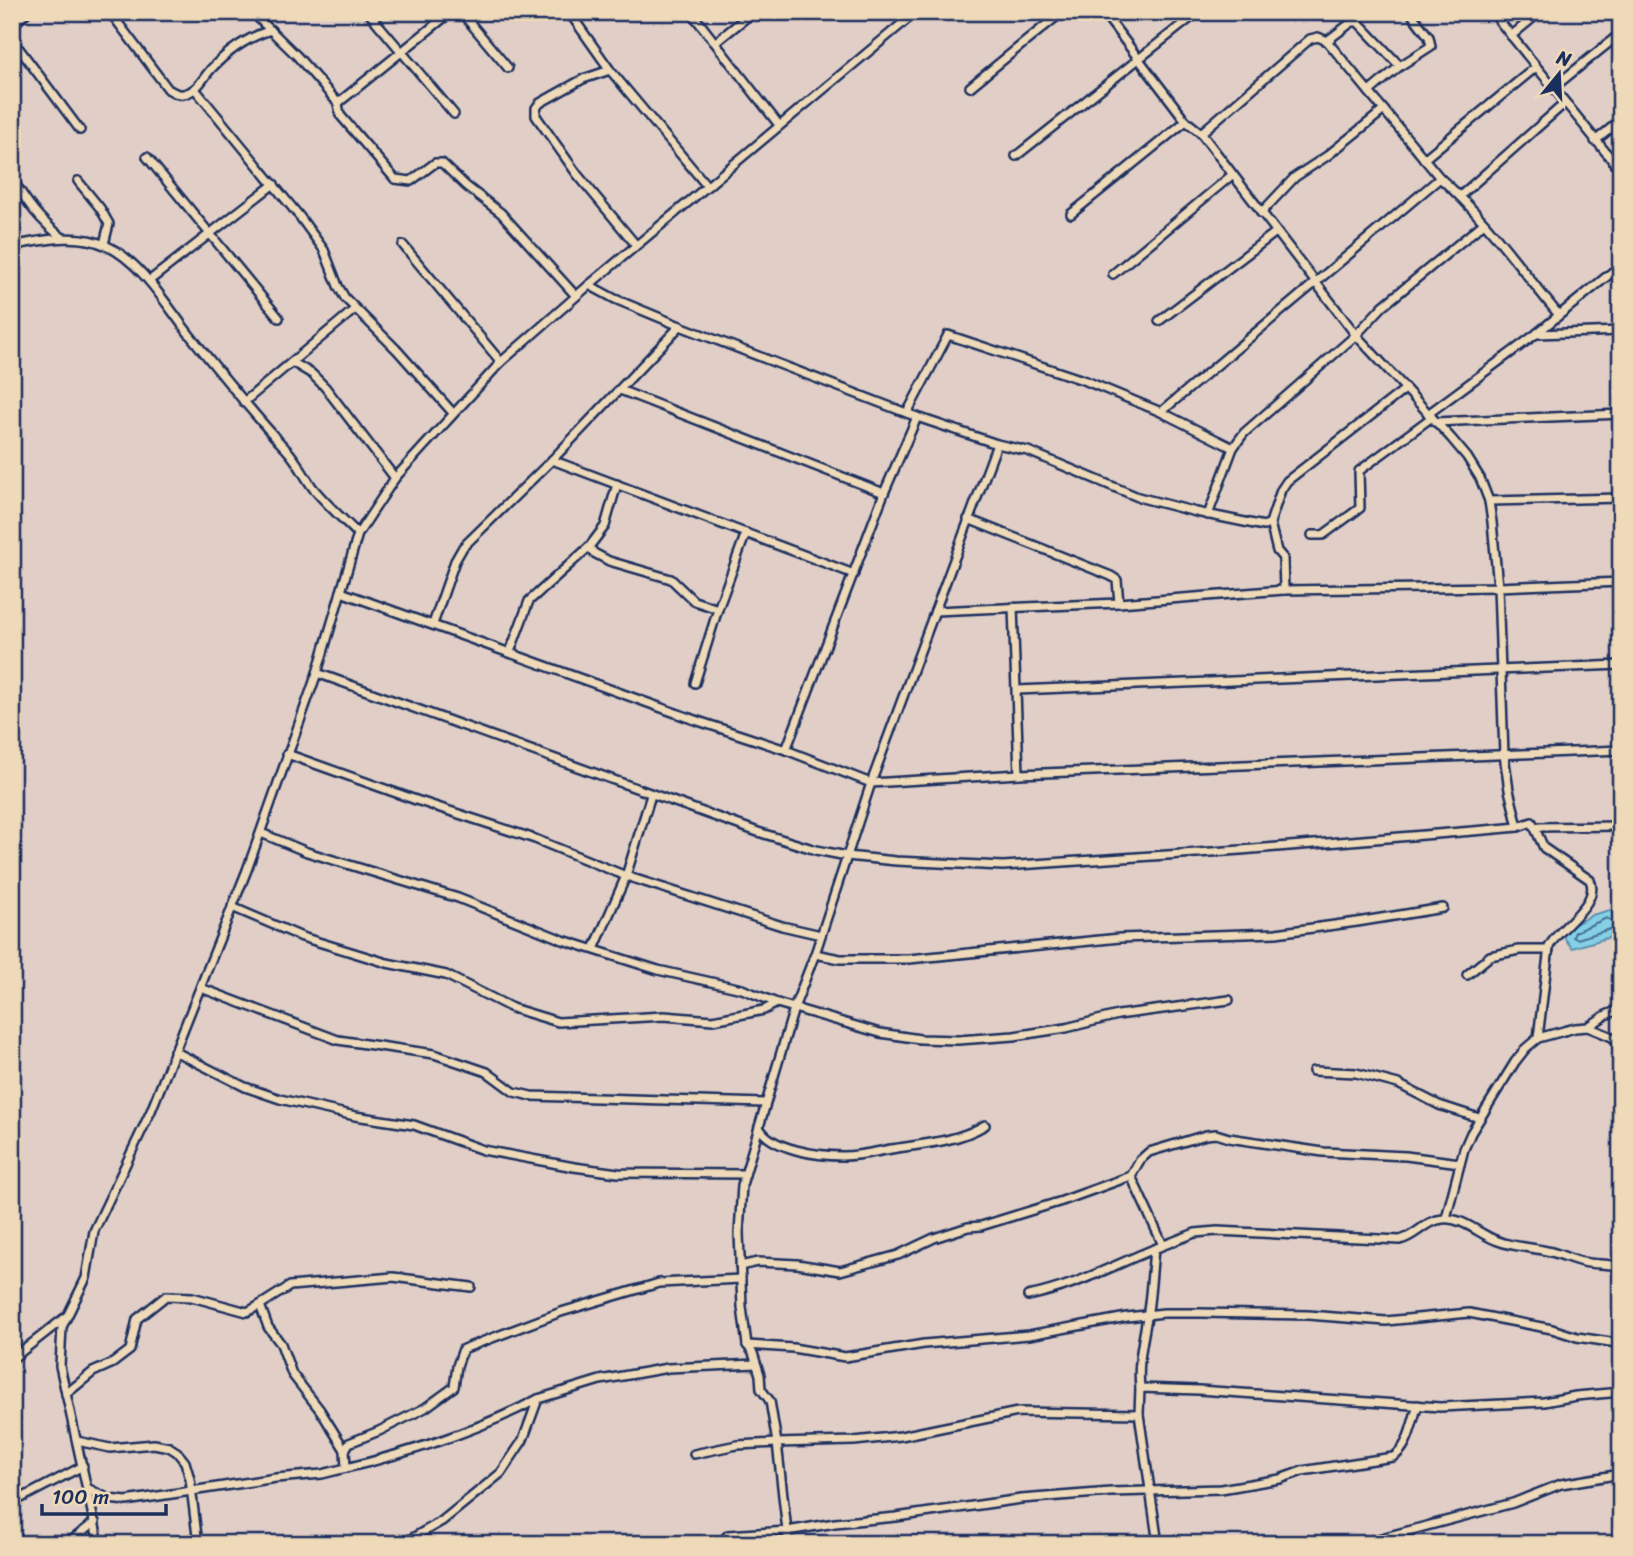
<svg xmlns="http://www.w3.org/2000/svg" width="1633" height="1556" font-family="Sriracha,sans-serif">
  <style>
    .water { fill: #85d0e5; stroke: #5b90af; stroke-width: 2 }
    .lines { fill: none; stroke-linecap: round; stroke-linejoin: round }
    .shore { stroke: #456f94; stroke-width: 2 }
    .minor-casing { stroke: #1b2f5e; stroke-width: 12 }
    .minor { stroke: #eed9b8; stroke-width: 7 }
  </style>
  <rect width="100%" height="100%" fill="#e1cfc7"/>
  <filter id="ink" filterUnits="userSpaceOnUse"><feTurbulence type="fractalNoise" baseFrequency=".0143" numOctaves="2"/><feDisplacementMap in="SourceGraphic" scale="14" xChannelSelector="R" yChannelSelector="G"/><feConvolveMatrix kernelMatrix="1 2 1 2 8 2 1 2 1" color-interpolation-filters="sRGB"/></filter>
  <g filter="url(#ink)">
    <!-- water -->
    <path class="water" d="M1610,910L1621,920V934L1572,948L1560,932L1592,915Z"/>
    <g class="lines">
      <!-- shore -->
      <path class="shore" d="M1607,918L1615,924L1614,928L1577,939L1573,937L1575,932Z"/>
      <!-- minor casing -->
      <g class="minor-casing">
        <g id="minor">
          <path d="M110,12L168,89C173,92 177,95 183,94C197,92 203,78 211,69C228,51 248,37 271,30"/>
          <path d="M252,12L297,56L338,103L340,115L395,179L411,181L435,163H442L466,186L501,213L576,296"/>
          <path d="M368,12L454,114"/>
          <path d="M461,12L508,68"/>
          <path d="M569,12L610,70L707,186"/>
          <path d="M691,12L779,125"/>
          <path d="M1103,12L1186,121L1201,133L1356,335L1451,438L1467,457L1480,478L1489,501L1492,522L1498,587L1504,755L1509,790L1518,827"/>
          <path d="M1492,12L1621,171"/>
          <path d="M12,26L27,12"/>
          <path d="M1511,36L1540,12"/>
          <path d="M12,39L80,130"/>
          <path d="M1327,41L1352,22H1358L1400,66"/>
          <path d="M716,42L753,12"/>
          <path d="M610,70L583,79L540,103L536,108V116L577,174L636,245"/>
          <path d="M970,87L1062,12"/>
          <path d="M1553,88L1621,33"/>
          <path d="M195,89L300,217L324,250L338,286L345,298L397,350L453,413"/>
          <path d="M1369,92L1400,66L1431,46L1429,37L1413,16L1416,12"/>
          <path d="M338,103L451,12"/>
          <path d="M1201,133L1310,39L1318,37L1327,41L1440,178C1485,217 1520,268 1558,314"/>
          <path d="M1595,141L1621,120"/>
          <path d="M1016,156L1198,12"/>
          <path d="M147,157L279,318"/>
          <path d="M1424,159L1536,67"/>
          <path d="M12,178C27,203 40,221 63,238"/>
          <path d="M78,181L100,208L109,224L104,244"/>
          <path d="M1460,196L1565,103"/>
          <path d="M1261,213L1295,177L1327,156L1384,110"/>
          <path d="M1071,214L1186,121"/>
          <path d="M403,245L501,362"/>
          <path d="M12,246C43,240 77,232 107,246C143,263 167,307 193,339C223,376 253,414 286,449C297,460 304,476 313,488C327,505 343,519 358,534"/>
          <path d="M1113,274L1232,175"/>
          <path d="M149,281L274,184"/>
          <path d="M589,285L615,299L680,326L917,417L997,444L1028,451L1138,497L1196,512L1264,526L1270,523L1281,490L1287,481L1404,390"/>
          <path d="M1159,321L1276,232"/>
          <path d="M1537,334L1621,331"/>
          <path d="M292,362L312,374L325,387L395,478"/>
          <path d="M620,390L884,493"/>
          <path d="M244,402L355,309"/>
          <path d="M1161,412L1440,178"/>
          <path d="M907,413L948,335L1086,381L1161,412L1233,448L1244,433L1356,335L1383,306L1484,223"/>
          <path d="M1428,414L1536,334L1621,265"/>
          <path d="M1435,422L1621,414"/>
          <path d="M552,460L854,574"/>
          <path d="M1489,501L1621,498"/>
          <path d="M1208,515L1233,448"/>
          <path d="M968,519L1111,576L1117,580L1119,603"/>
          <path d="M1270,523L1277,551L1283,558L1284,590"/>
          <path d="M1312,535H1323L1360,508L1359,471L1432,417"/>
          <path d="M589,547L594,553L609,561L671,579L694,601L718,609"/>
          <path d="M341,592L695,720L786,750L871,783L1019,774L1621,750"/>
          <path d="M1013,607L1019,774"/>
          <path d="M935,611L1119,603L1284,590L1498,587L1621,582"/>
          <path d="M433,624L455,561L463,547L552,460L680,326"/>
          <path d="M510,652L529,601L589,547L605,526L617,484"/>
          <path d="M317,673L758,832L816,850L847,856L896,861L1003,866L1241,850L1485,830L1518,827L1532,822L1544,848L1590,880C1601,904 1558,927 1549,947L1538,1038"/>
          <path d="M695,683L718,609L746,533"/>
          <path d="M1017,690L1621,665"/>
          <path d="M786,750L884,493L917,417"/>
          <path d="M287,754L416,800L535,839L626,876L782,926L821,935"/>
          <path d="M1536,827L1621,826"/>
          <path d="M261,833L307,852L458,898L563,940L658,970L742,989L777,1003L880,1033L920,1039L958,1040L1014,1036L1066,1028L1118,1015L1229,1000"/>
          <path d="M232,907L302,937L387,963L446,975L512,1008L558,1022L664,1016L713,1020L764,1010L777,1003"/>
          <path d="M594,949L626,876L651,795"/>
          <path d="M815,954L840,959H909L1120,938L1276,933L1357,922L1443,908"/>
          <path d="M1467,975L1490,956L1519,950H1549"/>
          <path d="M201,988L338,1040L434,1054L487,1072L514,1092L531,1096L765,1103"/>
          <path d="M1588,1027L1606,1015L1621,1009"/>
          <path d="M174,1051L245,1087L280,1099L355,1116L414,1125L483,1150L574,1167L618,1173L745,1174"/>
          <path d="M1313,1071L1356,1073L1398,1084L1439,1105L1479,1118"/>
          <path d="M759,1127C771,1150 819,1156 843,1156C859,1156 875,1152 891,1149C923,1144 957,1142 985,1125"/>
          <path d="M1131,1176L1163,1245"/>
          <path d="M1446,1218L1464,1149L1471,1133L1515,1062L1526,1048L1538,1038L1575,1028L1588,1027L1612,1037L1621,1045"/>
          <path d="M740,1266L758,1262L797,1264L840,1271L898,1255L934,1238L968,1227L981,1226L1062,1201L1131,1176L1140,1160L1149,1152L1206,1135L1216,1134L1229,1138L1323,1152L1406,1156L1460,1163"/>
          <path d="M1028,1296C1073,1287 1112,1266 1154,1249"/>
          <path d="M747,1345L793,1348L845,1357L924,1344L1029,1335L1127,1317L1164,1313H1201L1308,1315L1386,1321L1469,1313L1552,1329L1577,1337L1617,1343"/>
          <path d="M12,1359L67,1316"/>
          <path d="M1140,1388C1137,1360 1144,1338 1148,1311C1151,1290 1152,1270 1154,1249L1195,1233L1217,1231L1400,1240C1416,1236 1426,1220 1443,1219C1463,1217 1480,1235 1498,1241C1513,1247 1531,1247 1547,1251C1559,1253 1571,1260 1583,1262C1596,1265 1608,1263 1621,1267"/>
          <path d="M66,1394L93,1372L113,1363L130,1350L137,1319L166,1296L192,1297L247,1312L260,1305"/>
          <path d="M77,1441L110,1448L154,1444L169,1447L177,1452L185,1462L190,1479L198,1544"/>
          <path d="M345,1450L320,1410L292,1374L281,1344L268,1327L260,1305L290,1286L393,1277L471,1287"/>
          <path d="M694,1454L737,1445L777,1443L770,1401L761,1389L760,1375L753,1353L747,1345L742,1307L739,1233L742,1185L794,1008L815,954L871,783L997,444"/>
          <path d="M346,1468C412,1452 477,1431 538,1399"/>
          <path d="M89,1489L109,1499L126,1501L276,1478L322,1474L346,1468L345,1450L349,1443L379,1431L425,1408L454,1387L457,1366L463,1349L561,1312L659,1283L741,1279"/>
          <path d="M12,1503L83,1466"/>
          <path d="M67,1544L95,1522"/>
          <path d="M99,1544L60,1366L62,1327L86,1278L94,1231L151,1111L247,870L317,673L358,534L395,478L501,362L589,285L916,12"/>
          <path d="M402,1544L442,1521L501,1473L523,1440L538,1399L600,1380L668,1368L756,1364"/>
          <path d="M720,1544L728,1535L787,1531L777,1443L854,1441L901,1436L1018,1412L1139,1414"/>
          <path d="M789,1544L787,1531L835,1523L896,1517L1021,1499L1111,1492L1221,1489L1280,1479L1302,1471L1393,1457C1409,1448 1412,1421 1418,1405"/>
          <path d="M1158,1544L1139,1414L1140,1388L1199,1390L1440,1407L1544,1402L1576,1396L1621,1392"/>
          <path d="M1359,1544L1513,1503L1561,1484L1621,1474"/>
        </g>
      </g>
      <!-- minor -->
      <use href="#minor" class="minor"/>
    </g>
  </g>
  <!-- margin -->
  <rect width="1633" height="1556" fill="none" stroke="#eed9b8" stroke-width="42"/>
  <rect x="21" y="21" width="1591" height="1514" fill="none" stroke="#1b2f5e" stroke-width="2.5" filter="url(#ink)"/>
  <!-- north arrow -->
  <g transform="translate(1559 74) rotate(18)" stroke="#eed9b8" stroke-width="5" paint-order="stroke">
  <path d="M0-5L12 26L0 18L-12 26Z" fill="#1b2f5e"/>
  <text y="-10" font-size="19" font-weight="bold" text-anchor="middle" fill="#1b2f5e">N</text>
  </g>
  <!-- scale -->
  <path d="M42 1504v10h124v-10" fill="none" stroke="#1b2f5e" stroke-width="3.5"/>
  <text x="52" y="1504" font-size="21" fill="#1b2f5e" stroke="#eed9b8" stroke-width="5" paint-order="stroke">100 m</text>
</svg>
